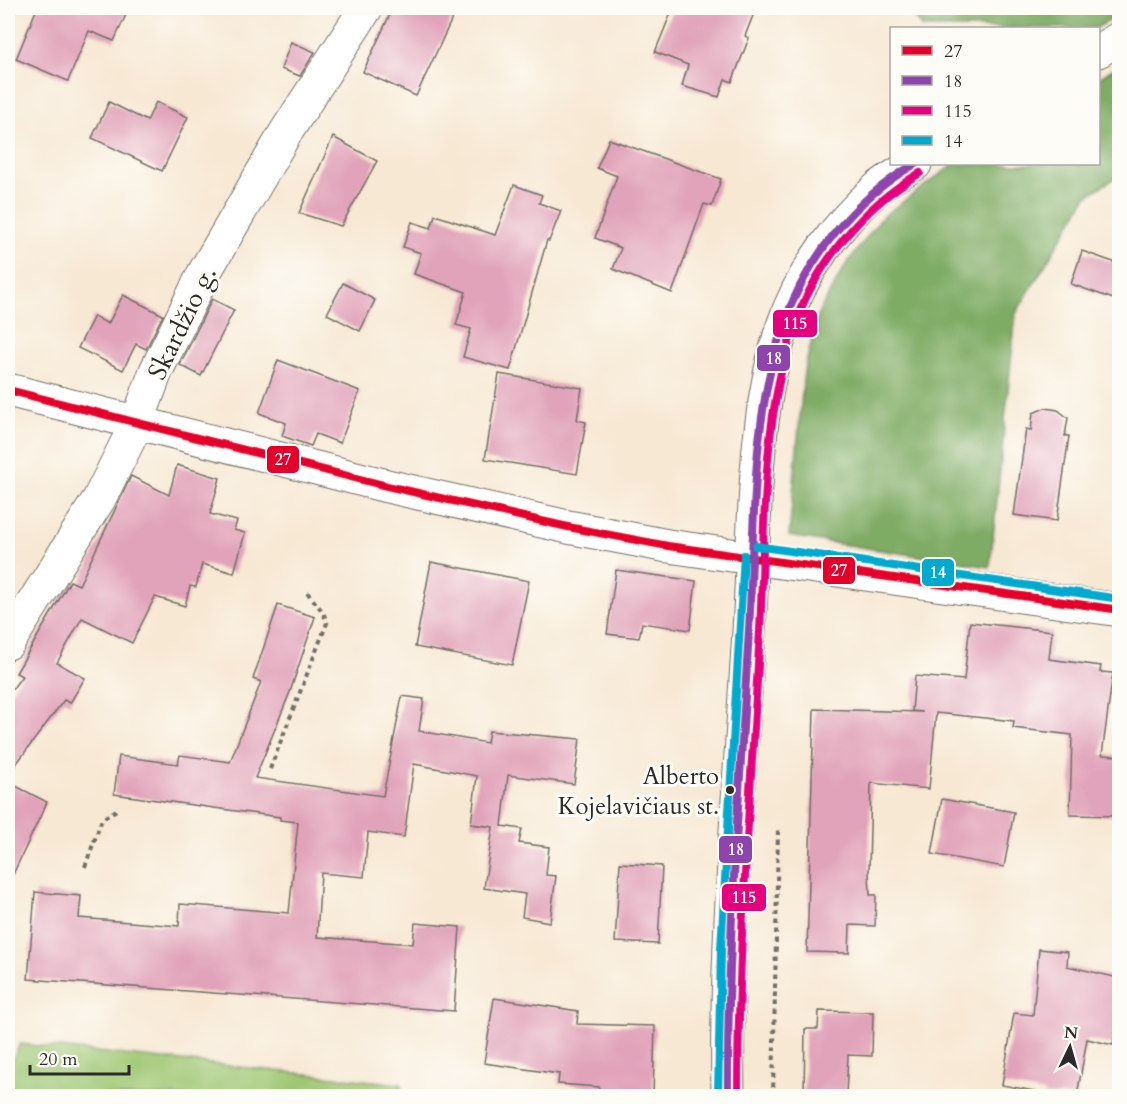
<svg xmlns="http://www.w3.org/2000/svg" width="1127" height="1104" font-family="Cardo,serif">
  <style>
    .green { fill: #9fc773; stroke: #65794f; stroke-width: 1.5 }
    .forest { fill: #7fac65; stroke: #556c48; stroke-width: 1.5 }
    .building { fill: #e1a3b9 }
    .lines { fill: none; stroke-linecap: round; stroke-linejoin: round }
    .minor-casing { stroke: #726d66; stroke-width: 35 }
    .major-casing { stroke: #726d66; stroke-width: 35 }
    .path { stroke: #726d66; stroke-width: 4; stroke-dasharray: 4.5 4.5; stroke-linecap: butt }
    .minor { stroke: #fff; stroke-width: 33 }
    .major { stroke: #fff; stroke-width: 33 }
    .bus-1-casing { stroke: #fdfcf7; stroke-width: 12 }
    .bus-2-casing { stroke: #fdfcf7; stroke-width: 12 }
    .bus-3-casing { stroke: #fdfcf7; stroke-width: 12 }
    .bus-4-casing { stroke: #fdfcf7; stroke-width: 12 }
    .bus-1 { stroke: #e4002b; stroke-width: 8 }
    .bus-2 { stroke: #8e44ad; stroke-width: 8 }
    .bus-3 { stroke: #e5007d; stroke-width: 8 }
    .bus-4 { stroke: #00a9ce; stroke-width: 8 }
    .bus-dot { fill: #2b2b2b; stroke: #fdfcf7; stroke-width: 2 }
    .labels { text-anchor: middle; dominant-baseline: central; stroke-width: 6; stroke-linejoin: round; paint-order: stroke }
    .bus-label { font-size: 24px; fill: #2b2b2b; stroke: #fdfcf7; text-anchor: end }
    .street-label { font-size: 26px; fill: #2b2b2b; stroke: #fdfcf7 }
    .line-badge { stroke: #fdfcf7; stroke-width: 2 }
    .badge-label { font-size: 16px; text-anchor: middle; font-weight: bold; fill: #fff }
  </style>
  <rect width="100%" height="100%" fill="#fdfcf7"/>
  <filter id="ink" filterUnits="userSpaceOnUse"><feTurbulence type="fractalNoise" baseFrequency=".0167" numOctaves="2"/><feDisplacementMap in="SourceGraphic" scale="12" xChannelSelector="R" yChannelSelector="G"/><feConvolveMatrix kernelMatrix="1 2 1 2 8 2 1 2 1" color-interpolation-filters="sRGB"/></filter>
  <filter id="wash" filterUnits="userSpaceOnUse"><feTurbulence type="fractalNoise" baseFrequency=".008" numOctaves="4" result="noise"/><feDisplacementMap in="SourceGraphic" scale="24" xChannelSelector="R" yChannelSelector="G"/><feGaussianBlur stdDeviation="1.35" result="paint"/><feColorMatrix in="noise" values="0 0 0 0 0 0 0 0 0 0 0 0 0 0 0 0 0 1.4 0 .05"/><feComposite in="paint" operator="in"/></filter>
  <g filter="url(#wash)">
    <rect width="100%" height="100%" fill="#f7e8d3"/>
    <!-- green -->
    <path class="green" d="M20,1044L401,1084V1096H8V1069Z"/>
    <!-- forest -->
    <g class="forest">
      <path d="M907,8H1119L1120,15L1096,28H923Z"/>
      <path d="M1119,65V175L1087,196L1016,313L990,567L789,536L804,371L819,312L845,266L882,217L954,164H1098L1099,78Z"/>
    </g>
    <g id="blocks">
      <!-- building -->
      <g class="building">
        <path d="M37,8H129L114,41L89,31L68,81L16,59Z"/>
        <path d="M393,8H457L416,96L363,72Z"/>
        <path d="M673,8H756L745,36L749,38L732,82L725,79L719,97L682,86L688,65L655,52Z"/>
        <path d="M291,42L315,52L300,76L281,69Z"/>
        <path d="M109,102L147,121L156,102L188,117L162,171L92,138Z"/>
        <path d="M333,137L377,161L341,226L299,213Z"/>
        <path d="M609,139L721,179L712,206L704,204L672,293L613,269L621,248L595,238L617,176L597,168Z"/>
        <path d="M514,185L542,195L539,203L561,211L549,241L547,240L510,370L463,357L471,329L456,325L466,292L414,274L421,253L403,247L412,222L431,228L435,215L495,235Z"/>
        <path d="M1082,251L1119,264V301L1071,284Z"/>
        <path d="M343,283L375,300L360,331L327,314Z"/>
        <path d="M123,295L163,315L146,349L136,344L123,370L78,348L94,316L108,324Z"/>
        <path d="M212,299L234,310L201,376L180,365Z"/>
        <path d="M278,360L360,391L340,443L316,434L311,446L282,436L286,423L259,413Z"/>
        <path d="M499,374L582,388L577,420L586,422L577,474L485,459Z"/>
        <path d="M1045,408L1058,410L1068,418L1065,436H1069L1057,521L1014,515L1026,429L1031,430L1033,413Z"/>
        <path d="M177,465L220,478L210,514L237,521L234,530L245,533L234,573L202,564L196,587L190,586L185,606L155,597L132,643L82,618L57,663L85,678L70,703L64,700L8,775V695L22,676L16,673L70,581L79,585L131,476L169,495Z"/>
        <path d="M431,562L529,581L512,665L415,647Z"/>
        <path d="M616,570L696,581L690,630L642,623L639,638L607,634Z"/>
        <path d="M278,605L315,617L290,692L255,778L383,796L402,696L424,699L419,731L487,743L489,731L580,739L574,784L508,775L502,826L522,829L519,843L549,847L546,875L556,876L550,922L522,917L525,894L484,888L493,827L471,824L477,776L414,764L404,837L368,832L364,877L321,873L317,937L413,944L415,923L460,927L454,1011L28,979L35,892L81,896L79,918L179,926L180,904L289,913L298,822L280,820V817L114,794L119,756L178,764L180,755L230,762L261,682L253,679Z"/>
        <path d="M970,622L1052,631L1049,659L1101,666L1100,672L1113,673L1102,755L1119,756V816L1070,815L1072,735L1013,728L1014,721L936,713L929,789L871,783L869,872L870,895H876L875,926L850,925L849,953L807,952L814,709L922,712L912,711L915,676L964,680Z"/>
        <path d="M8,782L47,802L8,885Z"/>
        <path d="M942,799L1014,812L1004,867L932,854Z"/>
        <path d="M620,863L662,866L658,944L615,942Z"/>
        <path d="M1039,949L1068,952L1067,966L1119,978V1015L1113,1045L1087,1039L1077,1096H1044L1045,1093L1002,1085L1014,1013L1033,1015Z"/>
        <path d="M494,998L578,1011L577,1024L655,1026L653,1096H598L599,1087L558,1084L559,1074L484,1063Z"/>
        <path d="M819,1011L873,1012L872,1056L848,1055L846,1096H804L805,1029H818Z"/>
      </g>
    </g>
  </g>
  <g filter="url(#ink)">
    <use href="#blocks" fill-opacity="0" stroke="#726d66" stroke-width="1.5"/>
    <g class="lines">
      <!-- minor casing -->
      <g class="minor-casing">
        <g id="minor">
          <path d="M8,390L387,486L568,527L668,546L1120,610"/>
          <path d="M8,643L99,499L137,423L156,371L204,273L286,132L366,8"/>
        </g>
      </g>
      <!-- major casing -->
      <g class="major-casing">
        <g id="major">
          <path d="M1098,51L1120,38"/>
          <path d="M728,1096C725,941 740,785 749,631C755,534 752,417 783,326C801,273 837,224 878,188C889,179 903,171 915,164"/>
        </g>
      </g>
      <!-- path -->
      <g class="path">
        <path d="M270,769L327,623L323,612L306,591"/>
        <path d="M85,867L102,819L118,809"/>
        <path d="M773,1096L778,830"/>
      </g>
      <!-- minor -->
      <use href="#minor" class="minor"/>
      <!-- major -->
      <use href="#major" class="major"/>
      <!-- bus-1 casing -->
      <g class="bus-1-casing">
        <path id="bus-1" d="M8,390L387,486L568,527L668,546L1120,610"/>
      </g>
      <!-- bus-2 casing -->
      <g class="bus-2-casing">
        <path id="bus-2" d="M728,1096C727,940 740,786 749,630C755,529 750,423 783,326C806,259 854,199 915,164"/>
      </g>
      <!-- bus-3 casing -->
      <g class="bus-3-casing">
        <path id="bus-3" d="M738,1096C738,940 751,786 760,631C765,531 761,425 793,329C815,265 862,207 920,173"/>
      </g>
      <!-- bus-4 casing -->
      <g class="bus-4-casing">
        <g id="bus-4">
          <path d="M756,546L1120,599"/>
          <path d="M718,1096L721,949L744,555"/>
        </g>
      </g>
      <!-- bus-1 -->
      <use href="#bus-1" class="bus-1"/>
      <!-- bus-2 -->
      <use href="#bus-2" class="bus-2"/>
      <!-- bus-3 -->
      <use href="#bus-3" class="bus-3"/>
      <!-- bus-4 -->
      <use href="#bus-4" class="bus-4"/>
    </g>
  </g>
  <!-- markers -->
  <circle class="bus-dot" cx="730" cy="790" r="5"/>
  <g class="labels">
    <!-- bus labels -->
    <g class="bus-label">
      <text x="719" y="776">Alberto<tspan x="719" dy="30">Kojelavičiaus st.</tspan></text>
    </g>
    <!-- street labels -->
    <g class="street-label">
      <text transform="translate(182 323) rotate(-64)">Skardžio g.</text>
    </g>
  </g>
  <g class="line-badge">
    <rect x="772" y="309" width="46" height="29" rx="6" fill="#e5007d"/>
    <rect x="756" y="344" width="35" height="28" rx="6" fill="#8e44ad"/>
    <rect x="266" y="445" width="34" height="29" rx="6" fill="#e4002b"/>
    <rect x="822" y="556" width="34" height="29" rx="6" fill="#e4002b"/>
    <rect x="921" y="558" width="34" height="29" rx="6" fill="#00a9ce"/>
    <rect x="718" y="835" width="35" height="29" rx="6" fill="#8e44ad"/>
    <rect x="721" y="883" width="46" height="29" rx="6" fill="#e5007d"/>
  </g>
  <g class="badge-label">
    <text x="795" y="329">115</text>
    <text x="774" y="364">18</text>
    <text x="283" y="465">27</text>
    <text x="839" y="576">27</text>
    <text x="938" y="578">14</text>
    <text x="736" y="855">18</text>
    <text x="744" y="903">115</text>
  </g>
  <!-- margin -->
  <rect width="1127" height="1104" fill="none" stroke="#fdfcf7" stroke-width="30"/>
  <!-- legend -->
  <rect x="890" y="27" width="210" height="138" fill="#fdfcf7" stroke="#a9a8a5" stroke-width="1.5"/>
  <rect x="902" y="46" width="30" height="9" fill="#e4002b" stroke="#a9a8a5" stroke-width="1.5"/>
  <text x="944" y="57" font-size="18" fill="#2b2b2b">27</text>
  <rect x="902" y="76" width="30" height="9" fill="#8e44ad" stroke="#a9a8a5" stroke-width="1.5"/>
  <text x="944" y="87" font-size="18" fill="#2b2b2b">18</text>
  <rect x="902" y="106" width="30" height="9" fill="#e5007d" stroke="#a9a8a5" stroke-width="1.5"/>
  <text x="944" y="117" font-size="18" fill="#2b2b2b">115</text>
  <rect x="902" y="136" width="30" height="9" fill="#00a9ce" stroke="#a9a8a5" stroke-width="1.5"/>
  <text x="944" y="147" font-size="18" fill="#2b2b2b">14</text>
  <!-- north arrow -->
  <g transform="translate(1070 1047) rotate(5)" stroke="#fdfcf7" stroke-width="4.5" paint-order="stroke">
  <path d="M0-4.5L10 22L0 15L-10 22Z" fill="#2b2b2b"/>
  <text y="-9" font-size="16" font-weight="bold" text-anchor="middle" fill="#2b2b2b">N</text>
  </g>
  <!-- scale -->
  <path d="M30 1065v9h99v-9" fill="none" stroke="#2b2b2b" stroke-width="3"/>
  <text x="39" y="1065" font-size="18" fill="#2b2b2b" stroke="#fdfcf7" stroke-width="4.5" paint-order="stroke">20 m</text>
</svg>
